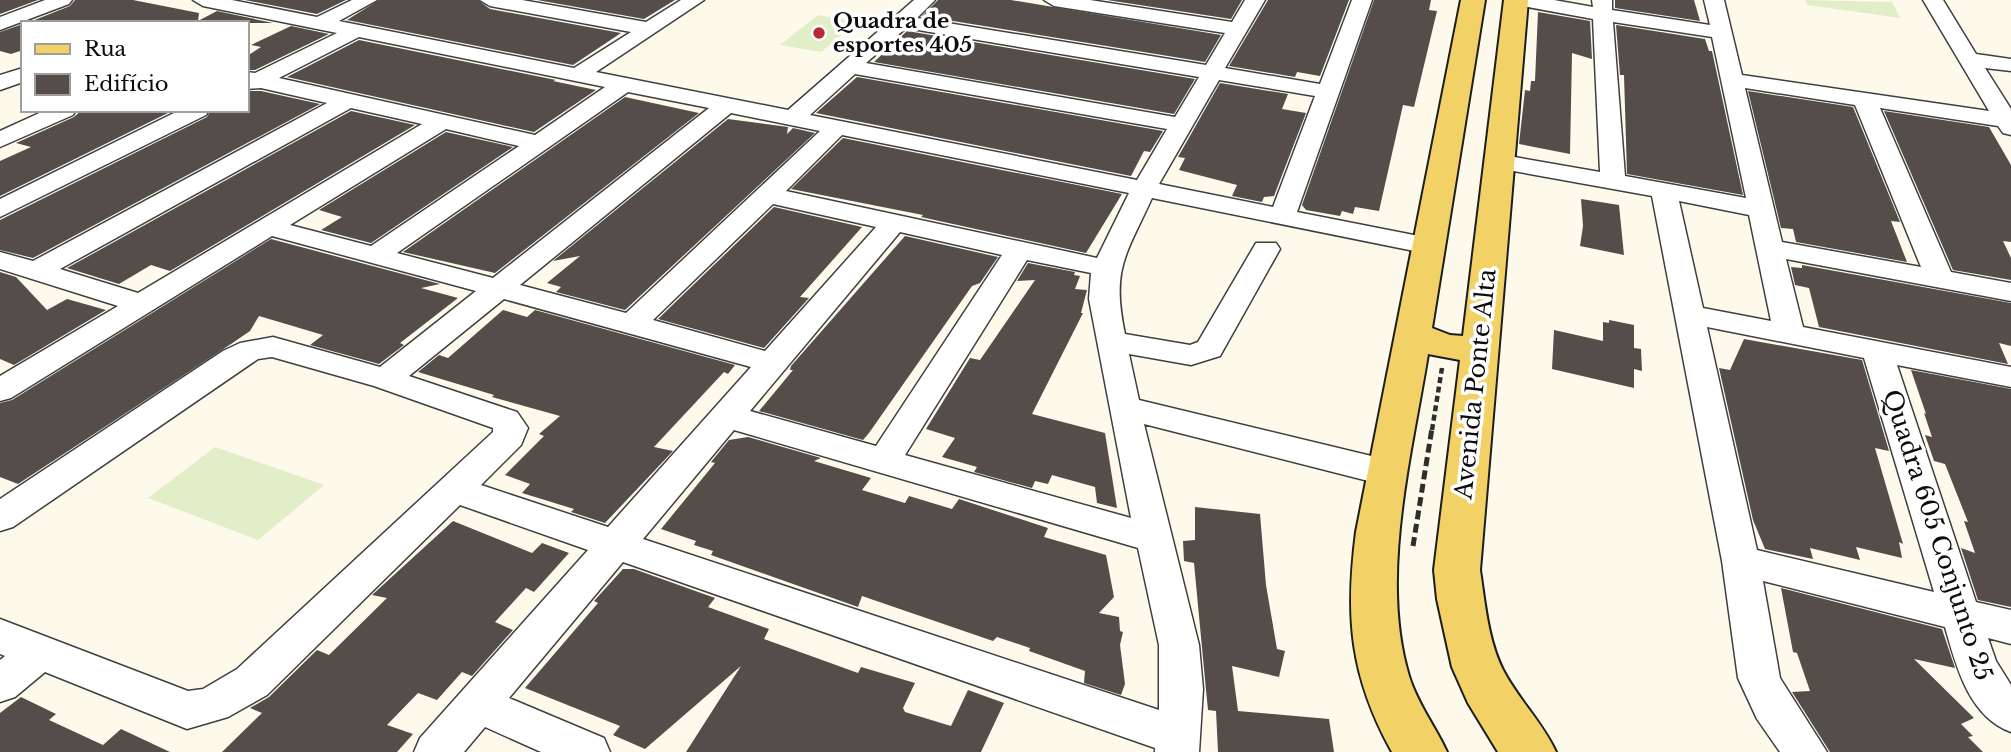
<svg xmlns="http://www.w3.org/2000/svg" width="2011" height="752" font-family="'Libre Baskerville',serif">
  <style>
    .pitch { fill: #e1eec8 }
    .building { fill: #544d49 }
    .lines { fill: none; stroke-linecap: round; stroke-linejoin: round }
    .minor-casing { stroke: #3f3f3f; stroke-width: 3 }
    .major-casing { stroke: #1d1d1d; stroke-width: 4 }
    .path-far1 { stroke: #2e2e2e; stroke-width: 4.5; stroke-dasharray: 6 3.5; stroke-linecap: butt }
    .path { stroke: #2e2e2e; stroke-width: 5; stroke-dasharray: 9 4.5; stroke-linecap: butt }
    .minor { fill: #fff; fill-rule: evenodd }
    .major { fill: #f2d167; fill-rule: evenodd }
    .poi-dot { fill: #b52b31; stroke: #fff; stroke-width: 2.5 }
    .labels { text-anchor: middle; dominant-baseline: central; stroke-width: 7; stroke-linejoin: round; paint-order: stroke }
    .far-poi-label { font-size: 21px; font-weight: bold; fill: #0c0c0c; stroke: #fff; text-anchor: start }
    .street-label { font-size: 24px; fill: #0c0c0c; stroke: #fff }
  </style>
  <rect width="100%" height="100%" fill="#fefaeb"/>
  <!-- pitch -->
  <g class="pitch">
    <path d="M1805,0L1892,2L1900,18L1807,5Z"/>
    <path d="M818,15L858,22L821,52L780,45Z"/>
    <path d="M215,447L324,485L258,540L148,498Z"/>
  </g>
  <!-- building -->
  <g class="building">
    <path d="M0,0H38L0,14Z"/>
    <path d="M75,0H133L199,13L198,21L217,11L273,23H27L70,6Z"/>
    <path d="M245,0H346L317,14Z"/>
    <path d="M379,0H478L490,9L621,33L573,65L347,20Z"/>
    <path d="M537,0H675L644,19Z"/>
    <path d="M938,0H1011L1221,35L1205,62L922,16Z"/>
    <path d="M1107,0H1242L1231,19Z"/>
    <path d="M1268,0H1349L1320,76L1297,72L1295,77L1229,66Z"/>
    <path d="M1374,0H1431L1429,10L1437,11L1414,107L1403,105L1379,211L1355,207L1353,214L1342,211L1340,216L1306,210L1302,205Z"/>
    <path d="M1615,0H1694L1700,21L1615,8Z"/>
    <path d="M1538,12L1590,21L1592,59L1572,53L1570,154L1519,144L1525,90L1530,91L1531,81H1535Z"/>
    <path d="M23,24V50L11,54L0,51V32Z"/>
    <path d="M1616,25L1705,39L1709,51H1712L1743,195L1627,174L1624,75H1620Z"/>
    <path d="M291,26L329,34L255,70H247V56L261,47L251,45Z"/>
    <path d="M907,31L1195,79L1174,114L874,62Z"/>
    <path d="M359,40L556,80L553,81L596,90L534,132L287,77Z"/>
    <path d="M857,77L1163,131L1150,152L1144,151L1131,176L816,113Z"/>
    <path d="M1220,83L1288,94L1282,109L1306,113L1274,196L1264,197L1262,202L1232,196L1237,185L1179,170L1185,158L1178,157Z"/>
    <path d="M247,91H261L320,104L33,258L0,250V220L207,117L211,110H247Z"/>
    <path d="M1748,91L1853,107L1900,222L1891,221L1907,262L1796,242L1793,229L1781,228Z"/>
    <path d="M625,97L699,113L495,273L403,252Z"/>
    <path d="M82,110H174L0,196V161L31,147L16,143L74,117Z"/>
    <path d="M351,111L415,125L170,271L151,265L119,284L67,268Z"/>
    <path d="M1884,111L1989,127L2011,165V242L2003,241L2011,258V280L1953,270Z"/>
    <path d="M728,119L788,127L787,134L793,128L815,133L625,310L556,292L561,287L547,283L580,256L553,261Z"/>
    <path d="M446,132L513,147L371,243L321,230L342,217L319,210Z"/>
    <path d="M843,138L1122,194L1086,253L921,217L923,215L791,189Z"/>
    <path d="M1581,199L1619,205L1624,255L1580,246L1583,226Z"/>
    <path d="M774,207L862,227L800,297L809,298L764,348L658,319Z"/>
    <path d="M905,236L998,257L980,283L972,286L869,433L863,440L759,411L793,370H790L791,366Z"/>
    <path d="M271,239L440,284L421,288L458,298L400,343L404,345L379,364L310,345L323,335L259,316L250,331L231,344L18,484L0,477V403L12,400Z"/>
    <path d="M1028,263L1075,272L1074,275L1080,276L1075,289L1087,290L1081,313H1083L1032,414L1105,433L1117,508L1097,503L1095,487L1052,475L1048,484L1035,481L1032,488L974,472L977,467L942,457L955,438L926,429L970,358L980,360L1035,280L1017,281Z"/>
    <path d="M1802,265L2011,303V346L1999,343L2008,364L1819,327L1809,288L1795,285L1791,267L1802,268Z"/>
    <path d="M0,272L16,277L47,310L67,299L106,310L14,365L0,359Z"/>
    <path d="M503,310L527,317L535,310L735,365L728,374L724,372L654,447L673,451L605,523L571,512L574,509L522,493L530,484L505,475L544,436L539,434L560,416L492,397L494,395L418,372L439,355L448,358Z"/>
    <path d="M1609,320L1634,325V348L1641,349L1642,371L1634,369V388L1552,369L1554,330L1603,341V322L1609,323Z"/>
    <path d="M1744,339L1862,360L1889,451L1875,448L1903,544L1899,542L1902,558L1856,547L1860,560L1810,548L1813,559L1765,549L1753,520L1719,368L1730,370Z"/>
    <path d="M1911,370L2011,389V607L1978,600L1961,548L1975,553L1964,521L1968,522L1945,464L1934,461L1925,435L1932,437L1924,413L1926,414Z"/>
    <path d="M748,437L821,458L814,461L871,478L862,490L905,503L909,496L952,509L959,499L1048,528L1044,537L1106,555L1114,597L1099,613L1119,617L1120,631L1123,632L1120,645L1125,684L1121,695L1084,683L1085,671L1029,651L1030,648L997,637L993,641L862,596L858,607L711,555L713,551L694,545L696,541L661,529L715,463L711,462L729,440Z"/>
    <path d="M1195,507L1260,514L1266,585L1277,649L1285,651L1279,677L1232,666L1238,711L1329,719L1334,752H1218L1216,711L1208,710L1206,690L1194,563L1184,561L1183,541L1195,540Z"/>
    <path d="M453,521L532,553L542,543L569,553L534,592L526,588L495,622L513,630L472,676L462,672L437,700L418,693L387,725L413,734L397,752H222L262,713L250,708L269,697L317,650L329,655L387,598L372,595Z"/>
    <path d="M623,569H634L715,598L708,607L769,629L764,639L858,673L861,667L915,683L903,708L905,712L951,726L968,690L1004,703L981,752H686L741,666L645,749L613,735L620,726L525,688L598,603L594,601Z"/>
    <path d="M1781,588L1942,629L1955,668L1914,659L1974,718L1961,724L1973,736L1968,737L1983,752H1830L1792,692L1810,691L1797,653L1793,652Z"/>
    <path d="M21,697L56,714L49,720L103,745L121,729L170,752H0V713Z"/>
  </g>
  <g class="lines">
    <!-- minor casing -->
    <g class="minor-casing">
      <g id="minor">
        <path d="M45,0H72L69,4L0,30V17Z"/>
        <path d="M193,0H232L317,17L352,0H377L339,21L574,68L631,32L490,6L480,0H522L646,22L681,0H704L596,72L788,110L914,0H935L917,18L1206,65L1225,33L1054,6L1044,0H1090L1232,22L1245,0H1265L1225,68L1320,84L1352,0H1372L1297,212L1439,240L1443,246L1439,252L1429,254L1152,198C1126,255 1111,269 1125,334L1190,345L1198,342L1256,243H1276L1280,249L1220,356L1191,365L1129,354L1139,400L1388,460L1400,464L1405,473L1400,482L1388,486L1144,424L1199,645L1203,689L1199,752H1155V748L623,562L509,698L604,738L610,752H541L485,727L464,752H414L420,738L588,550L460,505L267,695L228,717L187,729L45,672L15,697L0,702V660L5,656L0,654V619L188,691L203,689L237,669L493,432V428L374,386L272,357L258,359L13,527L0,531V499L223,351L240,343L273,337L380,367L476,291L272,236L11,398L0,401V376L118,306L0,269V252L33,261L327,103L261,88L247,89V72L255,73L337,33L203,6ZM906,28L1199,77L1175,117L866,63ZM359,37L605,87L535,135L279,78ZM855,74L1167,129L1137,180L810,115ZM1219,80L1315,96L1273,207L1159,184ZM628,92L709,108L493,278L397,253ZM351,108L422,124L138,293L60,269ZM731,113L820,131L626,313L520,285ZM446,129L519,146L371,246L290,225ZM842,135L1129,193L1097,258L786,191ZM773,204L876,227L765,351L653,320ZM900,232L1002,255L876,446L750,411ZM1027,260L1091,273L1089,299L1131,518L905,455ZM504,299L751,367L608,527L481,485L521,445L528,428L517,412L409,376ZM734,430L1138,548L1159,645V710L643,539Z"/>
        <path d="M1512,0H1554L1593,7L1592,0H1612V10L1710,25L1704,0H1724L1742,75L1989,111L1923,0H1943L1976,54L2011,59V71L1985,68L2011,109V135L2003,133L1998,126L1880,108L1951,272L2011,283V301L1786,259L1803,327L2011,367V387L1897,365L1976,602L2011,610V644L1988,638L1996,661L2011,685V732C1969,717 1956,666 1945,627L1763,581L1780,678L1827,752H1780L1757,719L1738,678L1722,561L1652,196L1497,168L1488,166L1485,161L1488,156L1497,154L1600,172L1593,19L1522,6ZM1613,22L1712,37L1746,198L1625,176ZM1745,88L1855,105L1921,267L1782,242ZM1679,201L1749,215L1771,321L1703,308ZM1707,327L1864,358L1934,592L1757,550Z"/>
        <path d="M23,68V82L0,90V75Z"/>
        <path d="M46,110H76L73,115L0,147V131Z"/>
        <path d="M180,110H209L206,115L0,217V199Z"/>
      </g>
    </g>
    <!-- major casing -->
    <g class="major-casing">
      <path id="major" d="M1461,0H1485L1432,328L1450,335L1463,336L1504,0H1528L1480,570C1485,603 1488,640 1503,670C1518,699 1542,722 1556,752H1498L1468,703L1452,667L1437,599L1434,570L1460,360L1428,354C1412,454 1379,577 1409,676C1417,703 1435,726 1447,752H1392C1350,676 1345,617 1356,532Z"/>
    </g>
    <!-- path-far1 -->
    <path class="path-far1" d="M1432,430L1442,368"/>
    <!-- path -->
    <path class="path" d="M1413,546L1432,428"/>
    <!-- minor -->
    <use href="#minor" class="minor"/>
    <!-- major -->
    <use href="#major" class="major"/>
  </g>
  <!-- markers -->
  <circle class="poi-dot" cx="819" cy="33" r="7"/>
  <g class="labels">
    <!-- far-poi labels -->
    <g class="far-poi-label">
      <text x="833" y="21">Quadra de<tspan x="833" dy="24">esportes 405</tspan></text>
    </g>
    <!-- street labels -->
    <g class="street-label">
      <text transform="translate(1475 384) rotate(-84)">Avenida Ponte Alta</text>
      <text transform="translate(1938 535) rotate(72)">Quadra 605 Conjunto 25</text>
    </g>
  </g>
  <!-- legend -->
  <rect x="21" y="21" width="228" height="91" fill="#ffffff" stroke="#9e9e9e" stroke-width="2"/>
  <rect x="35" y="44" width="35" height="10" fill="#f2d167" stroke="#9e9e9e" stroke-width="2"/>
  <text x="84" y="56" font-size="21" fill="#0c0c0c">Rua</text>
  <rect x="35" y="74" width="35" height="21" fill="#544d49" stroke="#9e9e9e" stroke-width="2"/>
  <text x="84" y="91" font-size="21" fill="#0c0c0c">Edifício</text>
</svg>
